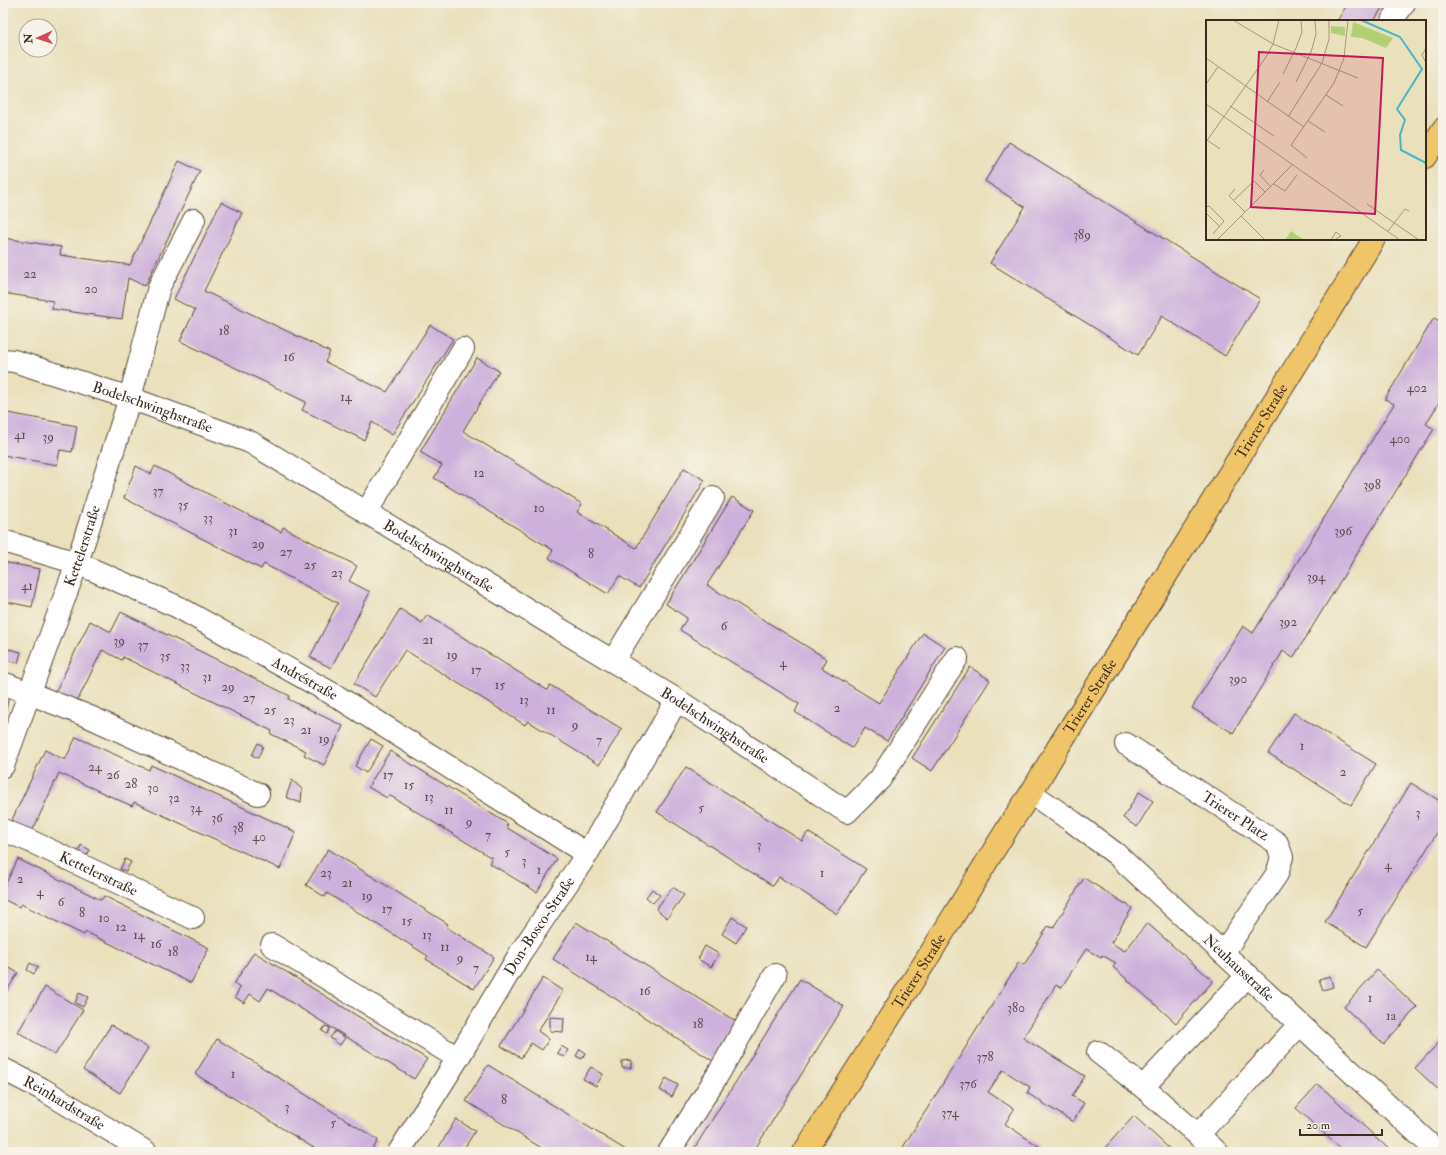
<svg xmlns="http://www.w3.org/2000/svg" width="1446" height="1155" font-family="'IM FELL Double Pica',serif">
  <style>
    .building { fill: #cdb0db }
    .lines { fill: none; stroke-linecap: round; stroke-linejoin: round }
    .minor-casing { stroke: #554536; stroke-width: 24 }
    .major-casing { stroke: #554536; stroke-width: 24 }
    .minor { stroke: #fff; stroke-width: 22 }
    .major { stroke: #f0c469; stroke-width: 22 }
    .labels { text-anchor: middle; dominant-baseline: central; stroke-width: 4; stroke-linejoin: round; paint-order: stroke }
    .number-label { font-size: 13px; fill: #604c4d }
    .street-label { font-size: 15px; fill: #3b2a1e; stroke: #f7f3e8 }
    .inset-river { fill: none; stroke: #49b6c4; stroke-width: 2 }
    .inset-road { fill: none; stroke: #a4977d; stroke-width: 1 }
    .view { fill: #c2185b; fill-opacity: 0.15; stroke: #c2185b; stroke-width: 2 }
    .inset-edge { fill: none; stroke: #3b2a1e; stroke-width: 2 }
  </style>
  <rect width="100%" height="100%" fill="#f7f3e8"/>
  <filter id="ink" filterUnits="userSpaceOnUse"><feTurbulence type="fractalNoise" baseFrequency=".025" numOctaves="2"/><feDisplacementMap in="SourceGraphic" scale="8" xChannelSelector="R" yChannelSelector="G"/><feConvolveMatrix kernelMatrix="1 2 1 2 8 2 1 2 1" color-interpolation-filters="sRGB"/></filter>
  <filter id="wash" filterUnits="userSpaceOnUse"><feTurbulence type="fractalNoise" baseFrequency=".012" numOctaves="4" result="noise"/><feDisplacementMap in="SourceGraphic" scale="16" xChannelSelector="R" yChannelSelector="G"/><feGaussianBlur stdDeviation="0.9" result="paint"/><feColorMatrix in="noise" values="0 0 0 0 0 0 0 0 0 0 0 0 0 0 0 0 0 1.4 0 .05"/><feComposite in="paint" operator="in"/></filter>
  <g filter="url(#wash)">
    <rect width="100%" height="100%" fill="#eae0bc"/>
    <g id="blocks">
      <!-- building -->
      <g class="building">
        <path d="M1348,3H1385L1374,21H1337Z"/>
        <path d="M1009,142L1260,299L1225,356L1162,316L1138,355L990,263L1025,207L985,181Z"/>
        <path d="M179,161L200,171L145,286L128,278L122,319L52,309L53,301L3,293V238L61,247L60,255L130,265Z"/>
        <path d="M221,202L242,213L204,291L330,352L325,362L387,392L430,325L453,339L392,435L372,422L364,440L302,410L306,402L180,341L195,310L174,299Z"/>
        <path d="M1434,318L1443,323V396L1426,424L1434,429L1293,658L1283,651L1233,733L1192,708L1243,626L1253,633L1282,587L1394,404L1385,399Z"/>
        <path d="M477,358L499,371L463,431L582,504L577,512L636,548L684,468L705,480L639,588L619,576L608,594L549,558L553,550L434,478L442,465L420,452Z"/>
        <path d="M3,412L77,426L72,452L60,450L57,465L3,455Z"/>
        <path d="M136,466L151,474L155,466L281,532L283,527L357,566L349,581L370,592L331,668L310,657L338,603L264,564L261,569L124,498Z"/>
        <path d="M732,497L754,510L707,585L827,659L822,668L879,703L923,633L945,647L887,741L865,728L852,748L795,712L799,704L680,630L687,618L666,604Z"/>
        <path d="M3,562L40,569L32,607L3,601Z"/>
        <path d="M400,609L422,623L427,615L547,690L550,685L622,729L599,765L528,721L525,725L405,650L375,697L354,684Z"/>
        <path d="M121,612L290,696L288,699L343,726L324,765L304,755L306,751L271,734L272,731L123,657L122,660L102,650L76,704L55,693L90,621L111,632Z"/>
        <path d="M9,649L21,652L18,663L6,660Z"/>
        <path d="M970,667L990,680L932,771L912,758Z"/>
        <path d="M3,695L9,696L4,719H3Z"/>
        <path d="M1294,713L1376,764L1351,805L1268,753Z"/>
        <path d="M76,737L149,770L151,765L296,832L280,869L134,802L132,806L59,773L31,834L10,824L45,750L65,760Z"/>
        <path d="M371,739L383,746L366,773L355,766Z"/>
        <path d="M258,743L263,746L258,758L252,755Z"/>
        <path d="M390,751L508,824L506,827L557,859L537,892L489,863L492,858L389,795L387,798L368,787Z"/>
        <path d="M686,767L802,841L808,832L866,869L837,914L779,877L773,886L657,812Z"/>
        <path d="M292,780L302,789L301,803L286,797Z"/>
        <path d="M1411,783L1443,803V823L1366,947L1325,922Z"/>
        <path d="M1139,792L1153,801L1137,827L1123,818Z"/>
        <path d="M81,845L90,850L86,857L78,852Z"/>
        <path d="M328,849L448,924L446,927L494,957L474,989L426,959L428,956L327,893L325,897L306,885Z"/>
        <path d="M18,859L101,900L104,896L209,948L191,983L86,932L84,935L21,904L19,907L3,899V889Z"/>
        <path d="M125,859L131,862L126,871L120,869Z"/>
        <path d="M1084,878L1132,908L1111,943L1125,951L1147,923L1213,981L1176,1023L1113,967L1116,963L1102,955L1101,958L1086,949L1061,988L1056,985L1023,1038L1085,1076L1072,1096L1084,1103L1073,1122L1027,1093L1030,1087L1003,1070L988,1092L1014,1109L1005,1124L1040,1147L1037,1152H900L1019,962L1024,965L1048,926L1053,928Z"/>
        <path d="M673,887L684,895L667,918L656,909Z"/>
        <path d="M652,889L660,895L653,903L646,897Z"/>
        <path d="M732,917L746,926L736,943L722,934Z"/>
        <path d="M576,922L737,1022L713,1061L553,959Z"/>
        <path d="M705,946L719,954L711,967L698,959Z"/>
        <path d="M254,952L427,1059L414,1079L268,988L260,1001L250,994L244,1003L235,997L240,988L234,984Z"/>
        <path d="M30,963L38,967L34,974L27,970Z"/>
        <path d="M3,964L18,973L3,997Z"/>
        <path d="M1377,970L1417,1007L1384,1044L1344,1007Z"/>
        <path d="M1330,976L1333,987L1323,990L1319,979Z"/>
        <path d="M543,978L563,991L538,1031L549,1039L542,1050L531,1043L521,1058L501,1046Z"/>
        <path d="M800,979L844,1006L760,1141L753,1152H692Z"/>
        <path d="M45,987L83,1010L55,1055L18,1032Z"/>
        <path d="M79,993L88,997L83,1007L75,1003Z"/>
        <path d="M550,1017L564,1018L563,1032L550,1031Z"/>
        <path d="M111,1025L148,1048L120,1093L83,1070Z"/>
        <path d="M325,1026L330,1028L327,1034L322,1031Z"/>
        <path d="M335,1031L345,1038L340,1045L330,1038Z"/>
        <path d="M1443,1038V1094L1415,1068Z"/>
        <path d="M217,1039L378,1140L371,1152H320L195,1074Z"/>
        <path d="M561,1046L568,1050L564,1057L557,1053Z"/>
        <path d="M580,1049L586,1053L582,1059L576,1056Z"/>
        <path d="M631,1060V1068H622V1061Z"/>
        <path d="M488,1065L595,1131L629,1152H548L466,1101Z"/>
        <path d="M591,1067L603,1074L596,1086L583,1079Z"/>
        <path d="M666,1078L678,1085L672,1097L660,1090Z"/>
        <path d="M1318,1084L1328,1093L1392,1152H1339L1342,1150L1296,1108Z"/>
        <path d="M1134,1116L1173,1152H1101Z"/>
        <path d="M456,1119L475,1131L462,1152H436Z"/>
      </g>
    </g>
  </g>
  <g filter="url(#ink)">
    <use href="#blocks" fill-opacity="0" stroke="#554536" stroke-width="1"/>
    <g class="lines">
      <!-- minor casing -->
      <g class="minor-casing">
        <g id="minor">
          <path d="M1392,21L1404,3"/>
          <path id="s1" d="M3,360L14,361L130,398L250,442L677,700L847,812L880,779L957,658"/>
          <path d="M366,513L463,349"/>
          <path id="s2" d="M3,541L77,563L178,607L338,697L587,854"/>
          <path d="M613,661L713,498"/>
          <path d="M3,683L90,717L258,794"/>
          <path id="s3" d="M1126,744L1277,843L1282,857L1277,874L1223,953"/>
          <path id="s4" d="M3,766L77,563L130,398L159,287L194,220"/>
          <path id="s5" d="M1031,793L1073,822L1116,854L1438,1152"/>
          <path id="s6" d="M3,830L30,841L193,918"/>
          <path d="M272,945L458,1058"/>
          <path d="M1098,1052L1143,1087L1248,975"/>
          <path id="s7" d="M3,1069L42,1089L146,1152"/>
          <path d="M1143,1087L1198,1135"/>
          <path id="s8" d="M399,1152L458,1058L521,952L587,854L677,700"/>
          <path d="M669,1152L717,1076L775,975"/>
          <path d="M1217,1152L1198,1135L1299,1025"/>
        </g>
      </g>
      <!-- major casing -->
      <g class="major-casing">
        <g id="major">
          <path d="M1425,157L1443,129"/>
          <path id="s9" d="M804,1152L930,954L1010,824L1031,793L1060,744L1161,584L1374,239"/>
        </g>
      </g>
      <!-- minor -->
      <use href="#minor" class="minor"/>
      <!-- major -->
      <use href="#major" class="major"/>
    </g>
  </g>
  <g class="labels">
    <!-- number labels -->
    <g class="number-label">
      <text x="1082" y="235">389</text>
      <text x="30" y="274">22</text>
      <text x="91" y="289">20</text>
      <text x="224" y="331">18</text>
      <text x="289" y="357">16</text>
      <text x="1417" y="388">402</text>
      <text x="346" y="397">14</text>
      <text x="20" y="435">41</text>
      <text x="48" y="437">39</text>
      <text x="1400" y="439">400</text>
      <text x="479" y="473">12</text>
      <text x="1372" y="485">398</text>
      <text x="158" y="491">37</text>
      <text x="183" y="505">35</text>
      <text x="539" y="508">10</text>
      <text x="208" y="518">33</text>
      <text x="233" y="531">31</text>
      <text x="1343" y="531">396</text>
      <text x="258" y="544">29</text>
      <text x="286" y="552">27</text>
      <text x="591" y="554">8</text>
      <text x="310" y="565">25</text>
      <text x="337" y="573">23</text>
      <text x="1316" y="577">394</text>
      <text x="27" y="586">41</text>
      <text x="1288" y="622">392</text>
      <text x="724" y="626">6</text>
      <text x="428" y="640">21</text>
      <text x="119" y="641">39</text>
      <text x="143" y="645">37</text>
      <text x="452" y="655">19</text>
      <text x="165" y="656">35</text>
      <text x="783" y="663">4</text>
      <text x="185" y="666">33</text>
      <text x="476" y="670">17</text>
      <text x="207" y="677">31</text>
      <text x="1238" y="679">390</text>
      <text x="500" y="685">15</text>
      <text x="228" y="687">29</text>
      <text x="249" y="698">27</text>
      <text x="524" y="700">13</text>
      <text x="837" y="708">2</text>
      <text x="270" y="710">25</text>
      <text x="551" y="710">11</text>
      <text x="289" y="720">23</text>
      <text x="575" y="725">9</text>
      <text x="306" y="730">21</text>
      <text x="324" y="739">19</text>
      <text x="599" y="740">7</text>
      <text x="1302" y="746">1</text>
      <text x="95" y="767">24</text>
      <text x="1343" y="772">2</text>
      <text x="113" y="775">26</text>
      <text x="388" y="775">17</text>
      <text x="131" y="784">28</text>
      <text x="409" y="785">15</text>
      <text x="153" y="788">30</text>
      <text x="429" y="797">13</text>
      <text x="174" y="798">32</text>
      <text x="196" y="808">34</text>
      <text x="701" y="808">5</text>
      <text x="449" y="810">11</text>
      <text x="1418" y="813">3</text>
      <text x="217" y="818">36</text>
      <text x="469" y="822">9</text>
      <text x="238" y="828">38</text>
      <text x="488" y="835">7</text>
      <text x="259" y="837">40</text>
      <text x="759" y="845">3</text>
      <text x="507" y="852">5</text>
      <text x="524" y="861">3</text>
      <text x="1388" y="865">4</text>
      <text x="539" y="870">1</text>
      <text x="326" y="873">23</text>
      <text x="822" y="873">1</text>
      <text x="20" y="879">2</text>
      <text x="347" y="883">21</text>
      <text x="40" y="892">4</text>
      <text x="367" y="896">19</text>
      <text x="61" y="902">6</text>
      <text x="387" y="909">17</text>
      <text x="1360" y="911">5</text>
      <text x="82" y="913">8</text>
      <text x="104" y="918">10</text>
      <text x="407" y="921">15</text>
      <text x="121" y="927">12</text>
      <text x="139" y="935">14</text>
      <text x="427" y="935">13</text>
      <text x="156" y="944">16</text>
      <text x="445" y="947">11</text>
      <text x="173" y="952">18</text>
      <text x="591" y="957">14</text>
      <text x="460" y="958">9</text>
      <text x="476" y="968">7</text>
      <text x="645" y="991">16</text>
      <text x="1370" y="998">1</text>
      <text x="1016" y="1008">380</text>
      <text x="1391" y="1016">1a</text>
      <text x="698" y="1024">18</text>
      <text x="985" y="1057">378</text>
      <text x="233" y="1074">1</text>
      <text x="968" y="1084">376</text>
      <text x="504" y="1100">8</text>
      <text x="287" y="1107">3</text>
      <text x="950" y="1113">374</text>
      <text x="333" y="1123">5</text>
    </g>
    <!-- street labels -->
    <g class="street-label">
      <text stroke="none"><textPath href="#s1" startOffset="157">Bodelschwinghstraße</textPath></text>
      <text stroke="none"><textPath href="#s9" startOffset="862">Trierer Straße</textPath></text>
      <text stroke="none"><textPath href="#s4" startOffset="234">Kettelerstraße</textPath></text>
      <text stroke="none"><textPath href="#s1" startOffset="481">Bodelschwinghstraße</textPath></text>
      <text stroke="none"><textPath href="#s2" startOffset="333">Andréstraße</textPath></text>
      <text stroke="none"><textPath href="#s9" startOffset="538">Trierer Straße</textPath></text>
      <text stroke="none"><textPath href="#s1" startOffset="805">Bodelschwinghstraße</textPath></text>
      <text stroke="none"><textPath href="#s3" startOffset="131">Trierer Platz</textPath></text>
      <text stroke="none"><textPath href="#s6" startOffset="105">Kettelerstraße</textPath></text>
      <text stroke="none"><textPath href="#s8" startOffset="266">Don-Bosco-Straße</textPath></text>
      <text stroke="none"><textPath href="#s5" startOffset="272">Neuhausstraße</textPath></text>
      <text stroke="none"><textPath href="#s9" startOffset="214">Trierer Straße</textPath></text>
      <text stroke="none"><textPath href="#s7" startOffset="70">Reinhardstraße</textPath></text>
    </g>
  </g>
  <!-- overview -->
  <g transform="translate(1206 20)">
    <rect width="220" height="220" fill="#eae0bc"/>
    <path d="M147,2L187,18L180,28L156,18L145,17ZM125,6L139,7V16L125,13ZM85,211L98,220H79Z" fill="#b3cf75"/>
    <path class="inset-river" d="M155,0L194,17L216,49L191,89L199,100L194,115L195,130L220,143"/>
    <path class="inset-road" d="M27,0L67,24L152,58M220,28L216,35L220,43M0,38L98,107M77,54L90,28L96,12L95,0M90,62L105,32L110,14L109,0M0,64L12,47M120,75L137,86M61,82L74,62M0,84L194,220M24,86L68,116M82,97L116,43L123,19V0M102,101L119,112M1,120L14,129M0,122L60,37L67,24L73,0M101,138L85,125L128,63L138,38L142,0M58,150L54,155L65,167M68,164L79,171L91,155M29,169L23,176L39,192M28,180L48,161L59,172M161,184L213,220M0,187L3,186L18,201L7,214M0,193L14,207M35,196L59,220M182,211L199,189L203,191M11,220L86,145M125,220L130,212L135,216L128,220"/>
    <path class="view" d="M53,32L177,38L169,194L45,187Z"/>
    <rect width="220" height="220" class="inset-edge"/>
  </g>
  <!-- margin -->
  <rect width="1446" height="1155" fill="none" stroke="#f7f3e8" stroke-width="16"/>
  <!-- north arrow -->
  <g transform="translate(38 38) rotate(267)"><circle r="19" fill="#f7f3e8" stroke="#aca397"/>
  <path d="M0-3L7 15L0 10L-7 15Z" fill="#d1495b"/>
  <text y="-6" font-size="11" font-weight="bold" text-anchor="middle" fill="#3b2a1e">N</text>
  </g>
  <!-- scale -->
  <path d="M1300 1129v6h82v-6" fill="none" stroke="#3b2a1e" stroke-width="2"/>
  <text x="1306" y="1129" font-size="12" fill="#3b2a1e" stroke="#f7f3e8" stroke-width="3" paint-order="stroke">20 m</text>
</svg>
